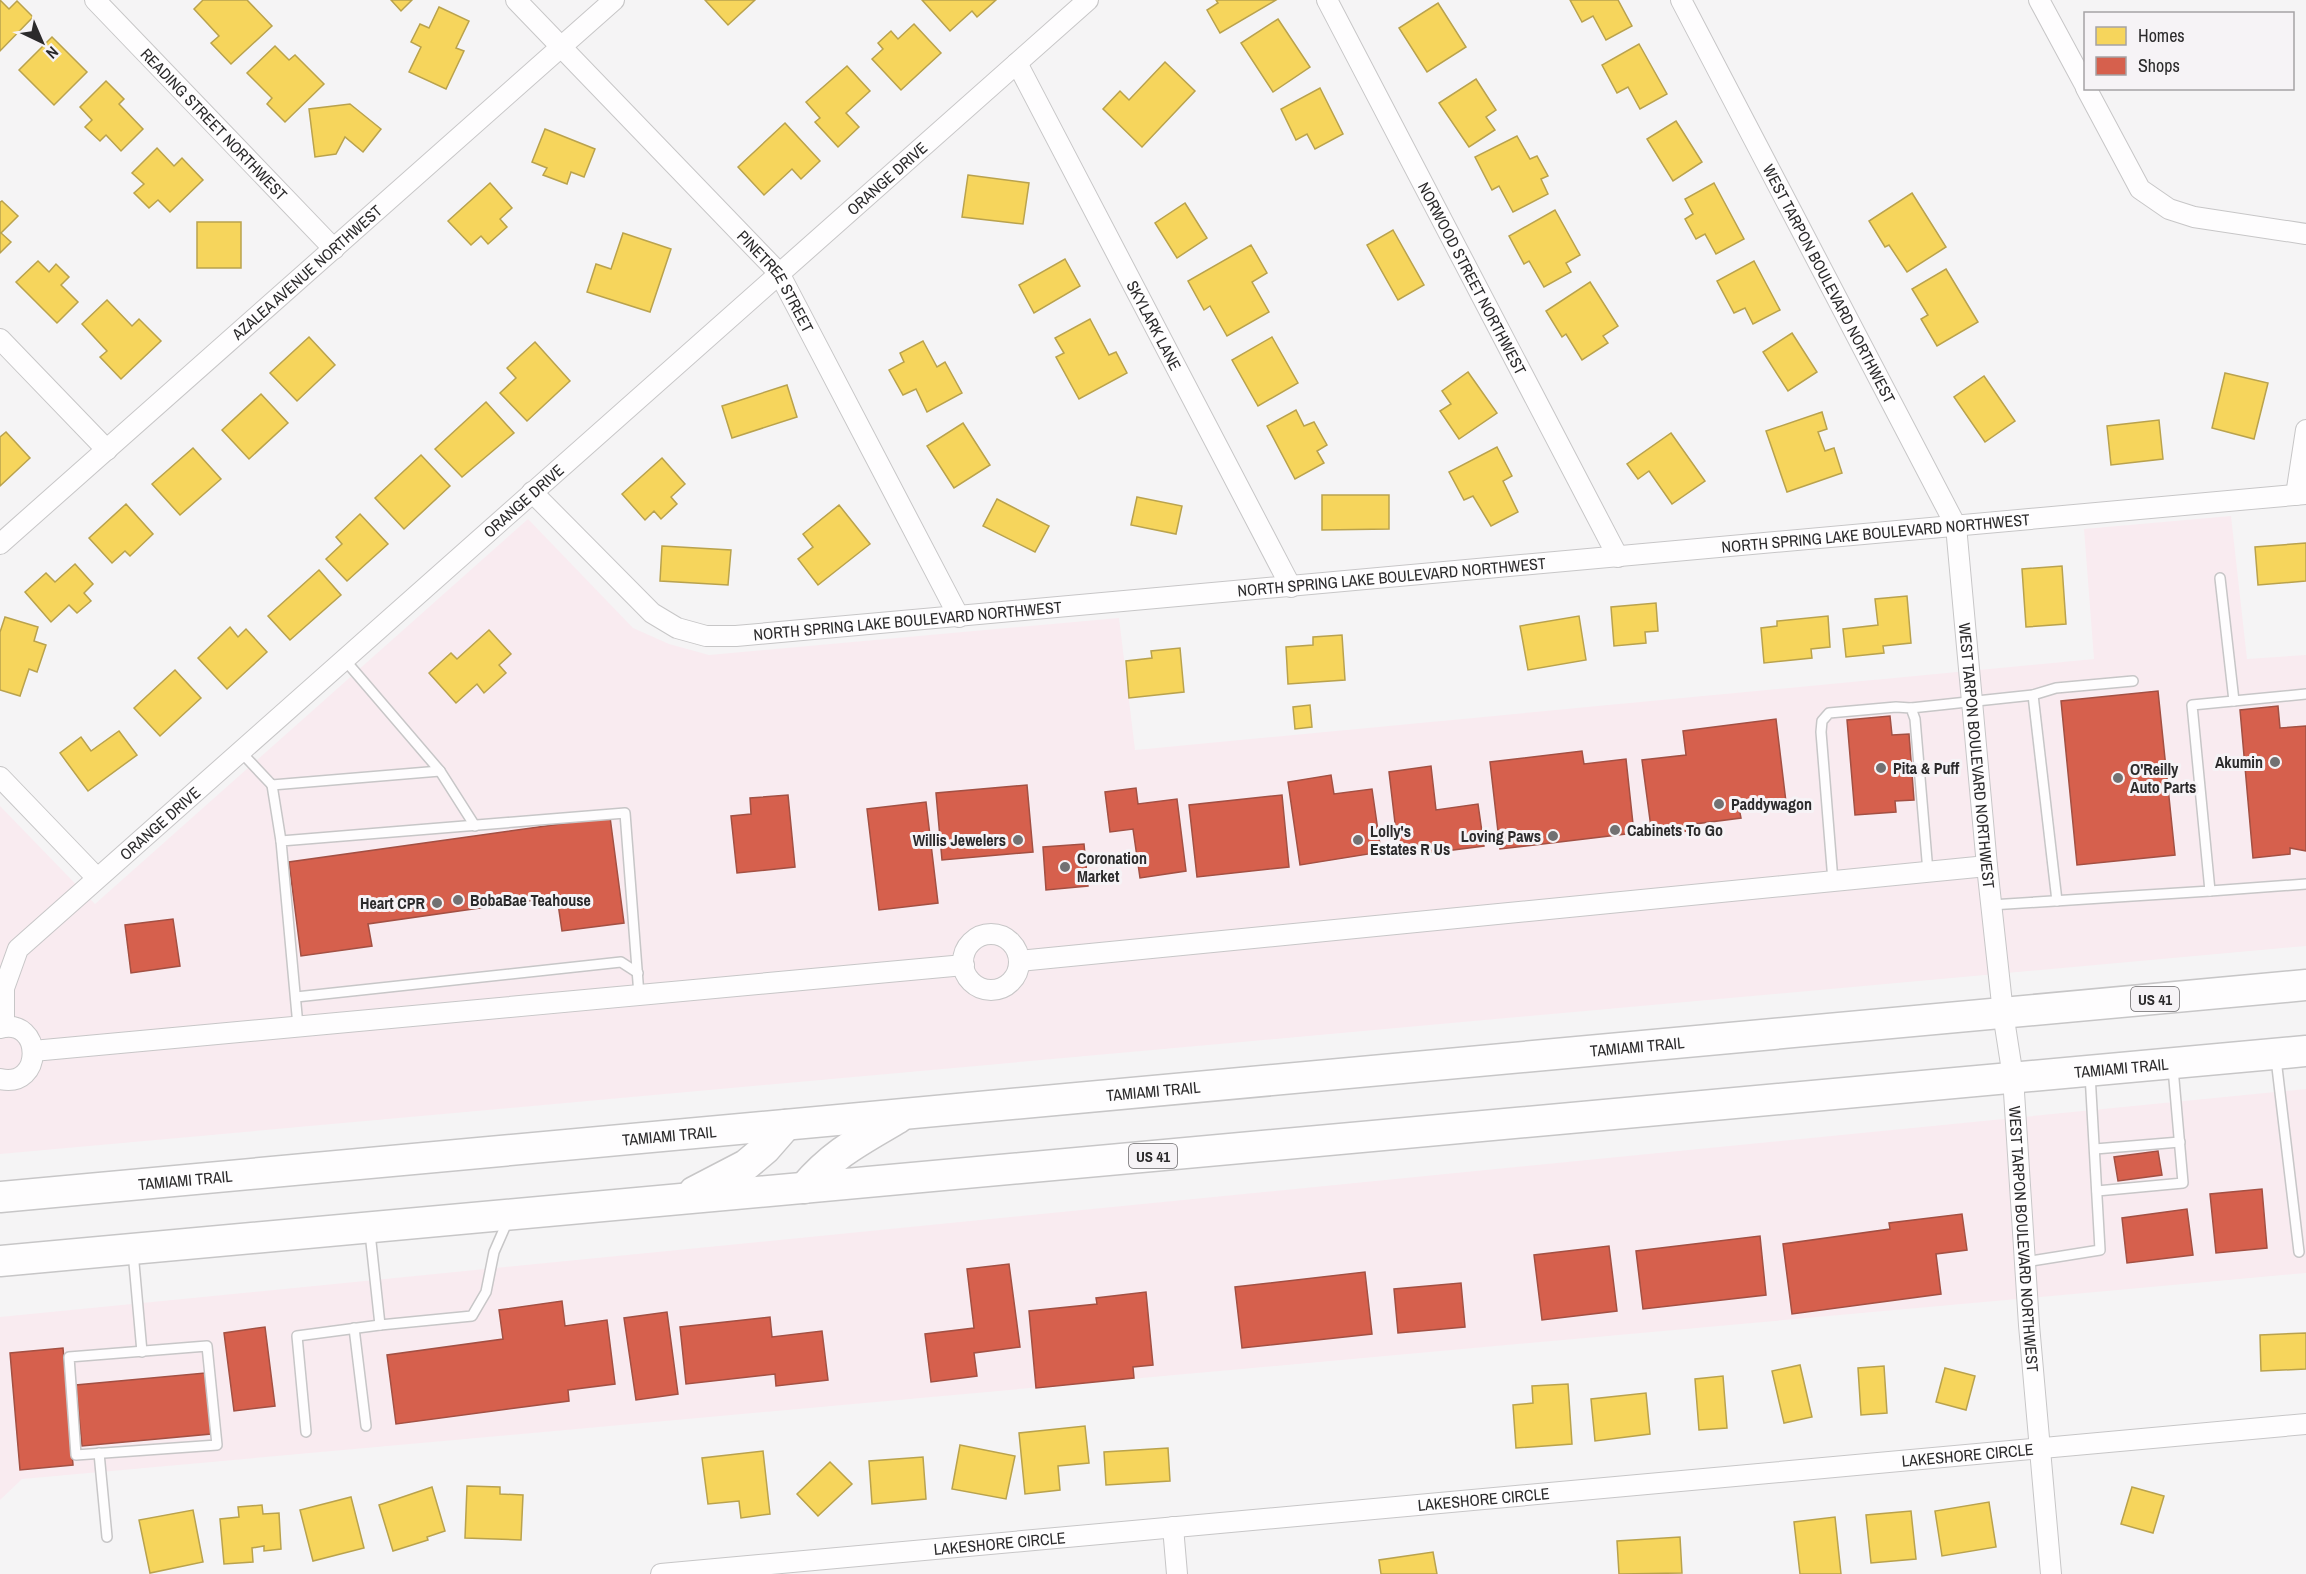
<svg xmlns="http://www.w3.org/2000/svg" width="2306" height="1574" font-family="'Archivo Narrow',sans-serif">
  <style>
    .commercial { fill: #f9ebf0 }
    .homes { fill: #f6d55c; stroke: #b9a24d; stroke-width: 1.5 }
    .shops { fill: #d6604d; stroke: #a35043; stroke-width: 1.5 }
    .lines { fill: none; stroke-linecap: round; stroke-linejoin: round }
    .lane-casing { stroke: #c7c6c7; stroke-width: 12 }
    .street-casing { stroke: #c7c6c7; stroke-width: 22 }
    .primary-casing { stroke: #c7c6c7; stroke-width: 33 }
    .lane { stroke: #fefdfe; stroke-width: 9 }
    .street { stroke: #fefdfe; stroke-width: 20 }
    .primary { stroke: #fefdfe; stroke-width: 30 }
    .poi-dot { fill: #727172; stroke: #f6f3f6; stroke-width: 2 }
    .labels { text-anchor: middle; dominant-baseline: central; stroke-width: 6; stroke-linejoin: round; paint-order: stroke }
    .shield { fill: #f6f3f6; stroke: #686668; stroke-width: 1.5 }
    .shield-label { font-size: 15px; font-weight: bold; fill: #2b2a2b }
    .street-label { font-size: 16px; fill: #2b2a2b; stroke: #f6f3f6 }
    .poi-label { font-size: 16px; font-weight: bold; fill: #2b2a2b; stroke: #f6f3f6; text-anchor: start }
  </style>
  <rect width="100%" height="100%" fill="#f5f4f5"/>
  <!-- commercial -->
  <g class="commercial">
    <path d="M2231,516L2247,659L2306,655V946L0,1154V806L95,904L528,519L633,628L669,644L709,655L1119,618L1135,750L2094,659L2084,529Z"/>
    <path d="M2306,1089V1273L22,1479L0,1500V1317Z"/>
  </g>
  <!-- homes -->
  <g class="homes">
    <path d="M0,0L9,9L17,1L33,17L0,51Z"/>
    <path d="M203,0H247L272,26L231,64L211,43L219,36L194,9Z"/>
    <path d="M391,0H412L401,11Z"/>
    <path d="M705,0H755L728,25Z"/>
    <path d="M922,0H996L977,17L972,11L950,31Z"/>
    <path d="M1216,0H1276L1220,33L1207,10L1218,3Z"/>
    <path d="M1570,0H1618L1632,26L1606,40L1593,16L1582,22Z"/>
    <path d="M1438,3L1466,47L1427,72L1399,28Z"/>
    <path d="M439,7L469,21L456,48L464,51L446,89L409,72L421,47L411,42L420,24L429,28Z"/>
    <path d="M1278,19L1310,67L1273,92L1241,43Z"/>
    <path d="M914,24L941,53L901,90L872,59L883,49L878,43L891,31L898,39Z"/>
    <path d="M52,37L87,72L54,105L19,70Z"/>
    <path d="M1639,44L1667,94L1640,109L1628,87L1617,93L1602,65Z"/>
    <path d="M275,46L289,60L295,55L324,84L285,122L267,104L272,98L247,73Z"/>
    <path d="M1165,62L1195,91L1142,147L1103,109L1120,91L1129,100Z"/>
    <path d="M847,66L870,91L846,113L859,127L838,147L815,122L820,118L806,102Z"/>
    <path d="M1476,79L1496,110L1486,117L1495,130L1469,147L1439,103Z"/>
    <path d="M106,81L124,99L119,104L143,129L121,151L106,135L100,141L85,127L92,120L80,107Z"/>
    <path d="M1320,88L1343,134L1315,149L1307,134L1296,140L1281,109Z"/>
    <path d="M350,104L381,129L363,152L345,137L336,154L315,157L309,109Z"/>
    <path d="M1676,121L1702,162L1673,181L1647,139Z"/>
    <path d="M785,123L820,161L801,179L792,169L764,195L738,167Z"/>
    <path d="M545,129L595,149L584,177L571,172L567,184L543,175L547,168L532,162Z"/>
    <path d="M1517,136L1530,159L1537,156L1548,176L1541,179L1548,194L1513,212L1499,186L1492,190L1475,157Z"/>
    <path d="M157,148L174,166L182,158L203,180L170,212L158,200L149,208L134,193L144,184L132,173Z"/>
    <path d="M968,175L1029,183L1023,224L962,217Z"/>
    <path d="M490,183L512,208L500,219L507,227L488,244L481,236L471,245L448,221Z"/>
    <path d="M1714,183L1744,239L1716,254L1705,234L1696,239L1685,219L1693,214L1685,199Z"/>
    <path d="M1912,193L1946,247L1907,272L1889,245L1885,247L1869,221Z"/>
    <path d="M2,201L18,216L1,233L11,242L0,253V202Z"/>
    <path d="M1185,203L1207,238L1177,258L1155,223Z"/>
    <path d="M1555,210L1580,255L1566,263L1571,272L1544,287L1529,261L1524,264L1509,236Z"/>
    <rect x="197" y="222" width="44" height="46"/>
    <path d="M1393,230L1424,285L1398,300L1367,245Z"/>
    <path d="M623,233L671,249L650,312L587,292L596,264L611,269Z"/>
    <path d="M1251,245L1267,273L1252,282L1269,312L1227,336L1210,306L1204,310L1188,281Z"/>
    <path d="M1065,259L1080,286L1034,313L1019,285Z"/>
    <path d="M38,261L49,272L56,264L69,277L61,285L78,302L57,323L16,282Z"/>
    <path d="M1754,261L1780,310L1753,324L1745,308L1734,313L1717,281Z"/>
    <path d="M1946,269L1978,322L1937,346L1921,319L1928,315L1912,289Z"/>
    <path d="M1590,282L1618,326L1603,336L1608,343L1582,360L1566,334L1562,337L1546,311Z"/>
    <path d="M107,300L132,326L139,319L161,341L121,379L100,357L107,351L82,324Z"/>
    <path d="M1090,319L1109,355L1116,352L1127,373L1079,399L1056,357L1064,353L1055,338Z"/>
    <path d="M1792,333L1817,372L1788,391L1763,352Z"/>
    <path d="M309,337L335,365L297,401L270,373Z"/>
    <path d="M1272,337L1298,383L1258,406L1232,360Z"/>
    <path d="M923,341L937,367L945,362L962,393L927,412L916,389L903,395L889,370L904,362L900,353Z"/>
    <path d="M535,342L570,381L527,421L500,393L516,378L507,368Z"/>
    <path d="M1468,372L1497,413L1459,439L1440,411L1451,404L1442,391Z"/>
    <path d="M2225,373L2268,383L2254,439L2212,428Z"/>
    <path d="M1984,376L2015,421L1985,442L1954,397Z"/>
    <path d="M787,385L797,417L732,438L722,406Z"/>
    <path d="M261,394L288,423L249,459L222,430Z"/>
    <path d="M486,402L514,433L462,477L435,449Z"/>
    <path d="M1296,410L1304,426L1314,422L1327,445L1317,451L1324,463L1295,479L1267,426Z"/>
    <path d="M1822,412L1827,429L1818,432L1825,451L1834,448L1842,473L1787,492L1766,431Z"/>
    <path d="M2159,420L2163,459L2111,465L2107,426Z"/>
    <path d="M963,423L990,465L954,488L927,446Z"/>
    <path d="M6,432L30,458L0,486V437Z"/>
    <path d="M1671,433L1705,481L1672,504L1649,471L1638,479L1627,464Z"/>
    <path d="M1497,447L1512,476L1503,481L1518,512L1491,526L1473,496L1464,500L1449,472Z"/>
    <path d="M193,448L221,479L180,515L152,484Z"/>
    <path d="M421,455L450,486L404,529L375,498Z"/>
    <path d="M662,458L685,484L671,497L677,504L661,519L654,511L645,520L622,494Z"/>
    <path d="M1322,495H1389V529L1322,530Z"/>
    <path d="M1137,497L1182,506L1176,534L1131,525Z"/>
    <path d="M997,499L1049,526L1035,552L983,526Z"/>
    <path d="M126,504L153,534L130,556L125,551L112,563L89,538Z"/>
    <path d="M839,505L870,544L818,585L798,559L813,547L803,534Z"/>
    <path d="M360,514L388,544L347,581L326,559L342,544L336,537Z"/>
    <path d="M2306,543V581L2258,585L2255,547Z"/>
    <path d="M662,546L731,550L728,585L660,581Z"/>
    <path d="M75,564L93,584L84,593L91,601L77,613L69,605L51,622L25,592L46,573L55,582Z"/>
    <path d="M2062,566L2066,624L2026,627L2022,569Z"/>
    <path d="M319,570L341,595L290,640L268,616Z"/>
    <path d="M1907,596L1911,643L1883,646L1884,653L1846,657L1843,629L1878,625L1875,599Z"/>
    <path d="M1656,603L1658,631L1645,632L1646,643L1614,646L1611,607Z"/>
    <path d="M1579,616L1586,660L1528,670L1520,626Z"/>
    <path d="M1828,616L1830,647L1811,649L1812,658L1764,663L1761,628L1777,626V621Z"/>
    <path d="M5,617L38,627L34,641L46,645L37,672L29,669L20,696L0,690V632Z"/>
    <path d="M230,627L238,637L246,629L267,652L227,689L198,658Z"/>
    <path d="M489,630L511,654L499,665L506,673L484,693L477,684L456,703L429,673L451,653L457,659Z"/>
    <path d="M1342,635L1345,680L1288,684L1286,647L1313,645V637Z"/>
    <path d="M1180,648L1184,692L1129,698L1126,661L1152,658L1151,651Z"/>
    <path d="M175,670L201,698L160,736L134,708Z"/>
    <path d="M1310,705L1312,727L1295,729L1293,707Z"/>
    <path d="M119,731L137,755L88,791L60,753L81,737L91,751Z"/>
    <path d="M2306,1333V1369L2261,1371L2260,1335Z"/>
    <path d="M1800,1365L1812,1417L1784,1423L1772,1371Z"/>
    <path d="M1884,1366L1887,1413L1861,1415L1858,1368Z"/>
    <path d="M1945,1368L1975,1376L1966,1410L1936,1402Z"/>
    <path d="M1723,1376L1727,1428L1699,1430L1695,1379Z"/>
    <path d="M1568,1384L1572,1444L1516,1448L1513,1405L1533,1403L1532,1386Z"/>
    <path d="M1646,1393L1650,1434L1595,1441L1591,1399Z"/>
    <path d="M1085,1426L1089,1463L1058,1466L1060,1490L1025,1494L1019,1433Z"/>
    <path d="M960,1445L1015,1456L1006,1499L952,1489Z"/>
    <path d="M1168,1448L1170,1481L1106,1485L1104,1452Z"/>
    <path d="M763,1451L770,1514L741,1518L739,1501L708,1504L702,1458Z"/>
    <path d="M923,1457L926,1499L872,1504L869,1461Z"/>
    <path d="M830,1462L852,1484L818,1516L797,1494Z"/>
    <path d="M467,1486L500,1487V1494L523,1495L521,1540L465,1538Z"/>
    <path d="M432,1487L445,1531L427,1537L428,1540L393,1551L379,1505Z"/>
    <path d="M2132,1487L2164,1496L2153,1533L2121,1524Z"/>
    <path d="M351,1497L364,1548L313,1561L300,1510Z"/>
    <path d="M1989,1502L1996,1547L1942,1556L1935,1511Z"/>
    <path d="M262,1505L263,1514L279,1513L281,1549L264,1551V1546L252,1548L253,1562L224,1564L220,1519L239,1517L238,1507Z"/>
    <path d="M193,1510L203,1562L150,1573L139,1520Z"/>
    <path d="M1911,1511L1916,1559L1871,1563L1866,1515Z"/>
    <path d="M1835,1517L1841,1574H1800L1794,1522Z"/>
    <path d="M1680,1537L1682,1573L1619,1574L1617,1541Z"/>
    <path d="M1433,1552L1437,1574H1381L1379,1560Z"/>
  </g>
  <!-- shops -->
  <g class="shops">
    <path d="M2158,691L2175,855L2077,865L2061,701Z"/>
    <path d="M2278,706L2280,728L2306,726V851L2290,848V854L2253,858L2240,710Z"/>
    <path d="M1890,716L1892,735L1909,734L1914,800L1895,801L1896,812L1855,815L1847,720Z"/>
    <path d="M1776,719L1786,802L1739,808L1741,818L1695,824L1696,830L1652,835L1642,760L1686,755L1683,731Z"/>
    <path d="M1582,751L1584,764L1626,759L1634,833L1500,849L1490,762Z"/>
    <path d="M1431,766L1436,810L1478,804L1484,846L1399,857L1389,772Z"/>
    <path d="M1331,775L1334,794L1372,789L1381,852L1300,865L1288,782Z"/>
    <path d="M1027,785L1033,852L942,860L936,793Z"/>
    <path d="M1136,788L1138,804L1177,799L1186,871L1140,878L1133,829L1110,832L1105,792Z"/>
    <path d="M788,795L795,867L737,873L731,816L751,814L750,798Z"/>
    <path d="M1282,795L1289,867L1197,877L1189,805Z"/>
    <path d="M926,802L938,903L879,910L867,809Z"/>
    <path d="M610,817L624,923L562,931L557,897L368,924L372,946L301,956L289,862Z"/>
    <path d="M1084,844L1088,886L1046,890L1043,847Z"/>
    <path d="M173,919L180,966L131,973L125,925Z"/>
    <path d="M2158,1151L2162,1175L2118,1181L2114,1157Z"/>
    <path d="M2262,1189L2267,1248L2216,1253L2210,1194Z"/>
    <path d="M2187,1209L2193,1255L2127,1263L2122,1218Z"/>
    <path d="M1962,1214L1967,1250L1936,1254L1941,1294L1792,1314L1783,1244L1890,1229L1889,1223Z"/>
    <path d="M1760,1236L1766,1295L1643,1309L1636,1251Z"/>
    <path d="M1609,1246L1617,1311L1542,1320L1534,1255Z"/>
    <path d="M1009,1264L1020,1347L974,1353L977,1376L931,1382L925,1334L974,1328L967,1269Z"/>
    <path d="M1365,1272L1372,1334L1242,1348L1235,1287Z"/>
    <path d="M1461,1283L1465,1327L1398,1333L1394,1289Z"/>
    <path d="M1146,1292L1153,1365L1133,1367L1134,1378L1036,1388L1029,1311L1097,1304L1096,1298Z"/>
    <path d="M562,1301L565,1326L607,1320L615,1384L568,1390L569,1401L396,1424L387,1355L503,1339L499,1310Z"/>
    <path d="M667,1312L678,1394L636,1400L624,1318Z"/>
    <path d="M770,1317L772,1337L822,1331L828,1380L776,1386L775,1374L686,1384L680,1327Z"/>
    <path d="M265,1327L275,1406L234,1411L224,1333Z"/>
    <path d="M63,1348L73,1465L20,1470L10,1353Z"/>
    <path d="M205,1373L211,1434L82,1446L76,1385Z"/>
  </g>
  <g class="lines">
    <!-- lane casing -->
    <g class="lane-casing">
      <g id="lane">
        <path d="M2220,578L2234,701"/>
        <path d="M2033,695L2057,901"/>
        <path d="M1911,708L2033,695L2056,688L2133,681"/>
        <path d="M240,751L272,785L440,771L344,659"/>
        <path d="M440,771L475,826"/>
        <path d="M272,785L281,841"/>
        <path d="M1833,881L1821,732L1822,721L1829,713L1896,707L1911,708L1915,719L1928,872"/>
        <path d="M2210,891L2306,884"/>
        <path d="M1991,905L2210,891L2192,705L2306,694"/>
        <path d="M296,997L621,962L638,973"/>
        <path d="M298,1026L281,841L625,813L639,995"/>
        <path d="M2276,1059L2299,1252"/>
        <path d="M2095,1149L2180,1142"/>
        <path d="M2097,1191L2183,1183L2173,1068"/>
        <path d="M370,1233L380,1325L472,1316L486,1292L494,1252L508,1220"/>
        <path d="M133,1252L142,1352"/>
        <path d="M2025,1262L2100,1250L2090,1074"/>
        <path d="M354,1328L366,1426"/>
        <path d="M207,1346L217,1445L76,1455L69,1357Z"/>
        <path d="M306,1432L297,1336L380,1325"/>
        <path d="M99,1453L107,1537"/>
      </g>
    </g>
    <!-- street casing -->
    <g class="street-casing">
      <g id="street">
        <path id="s1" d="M95,0L334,249"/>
        <path id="s2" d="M516,0L779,273L959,617"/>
        <path id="s3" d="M1327,0L1618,557"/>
        <path id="s4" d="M1681,0L1956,526L1987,866L2003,1013L2013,1077L2029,1325L2051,1574"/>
        <path d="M2039,0L2086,87"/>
        <path id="s5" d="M1017,63L1291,587"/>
        <path d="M2086,88L2140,189L2169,209L2194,217L2306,234"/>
        <path d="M0,339L107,450"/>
        <path id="s6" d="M532,492L652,613L677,628L706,636H736L2306,494"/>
        <path d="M2296,495L2306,430"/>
        <path id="s7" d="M0,544L614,0"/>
        <path d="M0,777L97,878"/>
        <circle cx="991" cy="962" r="28"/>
        <path d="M1019,961L1987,866"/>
        <path id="s8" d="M4,1027V988L18,949L1088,0"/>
        <path d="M0,1028C43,1017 44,1089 0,1079"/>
        <path d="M33,1051L964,965"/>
        <path d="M1173,1527L1177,1574"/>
        <path id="s9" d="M661,1574L2306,1424"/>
      </g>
    </g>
    <!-- primary casing -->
    <g class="primary-casing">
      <g id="primary">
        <path d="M804,1188C834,1153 859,1141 898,1118"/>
        <path d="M694,1192L746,1165L765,1149L786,1125"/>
        <path id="s10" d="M0,1197L2306,985"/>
        <path id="s11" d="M0,1261L2306,1051"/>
      </g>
    </g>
    <!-- lane -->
    <use href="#lane" class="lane"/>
    <!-- street -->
    <use href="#street" class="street"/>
    <!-- primary -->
    <use href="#primary" class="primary"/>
  </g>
  <!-- markers -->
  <g class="poi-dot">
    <circle cx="2275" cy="762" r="6"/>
    <circle cx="1881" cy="768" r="6"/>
    <circle cx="2118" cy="778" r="6"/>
    <circle cx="1719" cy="804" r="6"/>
    <circle cx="1615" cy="830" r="6"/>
    <circle cx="1553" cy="836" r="6"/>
    <circle cx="1018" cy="840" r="6"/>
    <circle cx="1358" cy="840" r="6"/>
    <circle cx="1065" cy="867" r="6"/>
    <circle cx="458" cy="900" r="6"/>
    <circle cx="437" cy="903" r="6"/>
  </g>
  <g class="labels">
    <!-- shield labels -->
    <g class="shield">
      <rect x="2131" y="987" width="48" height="24" rx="4.5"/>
      <rect x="1129" y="1144" width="48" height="24" rx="4.5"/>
    </g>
    <g class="shield-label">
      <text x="2155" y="999">US 41</text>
      <text x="1153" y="1156">US 41</text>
    </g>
    <!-- street labels -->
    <g class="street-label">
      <text stroke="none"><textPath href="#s1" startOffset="172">READING STREET NORTHWEST</textPath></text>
      <text stroke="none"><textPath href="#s8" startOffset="1242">ORANGE DRIVE</textPath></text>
      <text stroke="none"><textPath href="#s7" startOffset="410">AZALEA AVENUE NORTHWEST</textPath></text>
      <text stroke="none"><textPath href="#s3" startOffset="314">NORWOOD STREET NORTHWEST</textPath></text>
      <text stroke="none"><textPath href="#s2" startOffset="384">PINETREE STREET</textPath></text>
      <text stroke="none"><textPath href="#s4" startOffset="320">WEST TARPON BOULEVARD NORTHWEST</textPath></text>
      <text stroke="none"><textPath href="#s5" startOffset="296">SKYLARK LANE</textPath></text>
      <text stroke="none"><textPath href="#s8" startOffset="756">ORANGE DRIVE</textPath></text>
      <text stroke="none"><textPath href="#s6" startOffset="1404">NORTH SPRING LAKE BOULEVARD NORTHWEST</textPath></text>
      <text stroke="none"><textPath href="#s6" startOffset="918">NORTH SPRING LAKE BOULEVARD NORTHWEST</textPath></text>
      <text stroke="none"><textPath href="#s6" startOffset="432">NORTH SPRING LAKE BOULEVARD NORTHWEST</textPath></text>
      <text stroke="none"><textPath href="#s4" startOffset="824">WEST TARPON BOULEVARD NORTHWEST</textPath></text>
      <text stroke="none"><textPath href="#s8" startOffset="270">ORANGE DRIVE</textPath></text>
      <text stroke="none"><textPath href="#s10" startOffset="1644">TAMIAMI TRAIL</textPath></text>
      <text stroke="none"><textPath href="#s11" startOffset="2130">TAMIAMI TRAIL</textPath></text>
      <text stroke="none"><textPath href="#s10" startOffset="1158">TAMIAMI TRAIL</textPath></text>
      <text stroke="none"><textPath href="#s10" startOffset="672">TAMIAMI TRAIL</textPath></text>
      <text stroke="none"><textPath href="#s10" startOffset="186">TAMIAMI TRAIL</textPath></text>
      <text stroke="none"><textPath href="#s4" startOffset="1310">WEST TARPON BOULEVARD NORTHWEST</textPath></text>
      <text stroke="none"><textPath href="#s9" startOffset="1312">LAKESHORE CIRCLE</textPath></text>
      <text stroke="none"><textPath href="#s9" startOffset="826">LAKESHORE CIRCLE</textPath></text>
      <text stroke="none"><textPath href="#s9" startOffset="340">LAKESHORE CIRCLE</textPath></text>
    </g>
    <!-- poi labels -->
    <g class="poi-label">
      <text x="2263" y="762" text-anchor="end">Akumin</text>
      <text x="1893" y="768">Pita &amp; Puff</text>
      <text x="2130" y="769">O'Reilly<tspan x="2130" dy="18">Auto Parts</tspan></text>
      <text x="1731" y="804">Paddywagon</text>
      <text x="1627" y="830">Cabinets To Go</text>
      <text x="1370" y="831">Lolly's<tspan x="1370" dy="18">Estates R Us</tspan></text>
      <text x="1541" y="836" text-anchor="end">Loving Paws</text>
      <text x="1006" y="840" text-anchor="end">Willis Jewelers</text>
      <text x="1077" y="858">Coronation<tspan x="1077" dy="18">Market</tspan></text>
      <text x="470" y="900">BobaBae Teahouse</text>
      <text x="425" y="903" text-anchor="end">Heart CPR</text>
    </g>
  </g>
  <!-- legend -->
  <rect x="2084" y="12" width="210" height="78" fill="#f6f3f6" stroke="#a5a3a5" stroke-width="1.5"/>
  <rect x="2096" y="27" width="30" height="18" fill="#f6d55c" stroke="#a5a3a5" stroke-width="1.5"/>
  <text x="2138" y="42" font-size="18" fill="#2b2a2b">Homes</text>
  <rect x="2096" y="57" width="30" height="18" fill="#d6604d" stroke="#a5a3a5" stroke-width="1.5"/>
  <text x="2138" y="72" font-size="18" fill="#2b2a2b">Shops</text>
  <!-- north arrow -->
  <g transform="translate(42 42) rotate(136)" stroke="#f6f3f6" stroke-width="4.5" paint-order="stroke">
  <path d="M0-4.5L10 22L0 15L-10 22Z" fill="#2b2a2b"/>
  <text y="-9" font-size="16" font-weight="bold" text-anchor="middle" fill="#2b2a2b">N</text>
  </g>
</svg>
